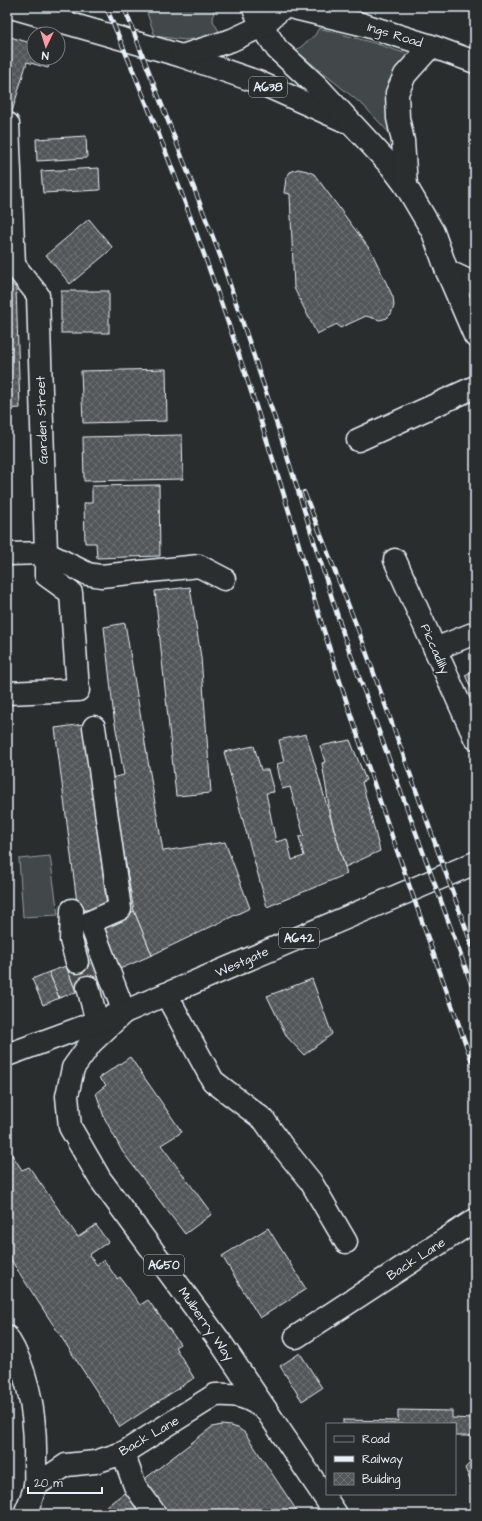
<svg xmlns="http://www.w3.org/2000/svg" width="482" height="1521" font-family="'Architects Daughter',sans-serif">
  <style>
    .grass { fill: #424648; stroke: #959ca0 }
    .building { fill: url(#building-cross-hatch); stroke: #e8f1f8 }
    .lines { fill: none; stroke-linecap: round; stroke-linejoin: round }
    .minor-tunnel { stroke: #464a4c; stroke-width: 22; stroke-dasharray: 22 11; stroke-linecap: butt }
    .minor-casing { stroke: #e8f1f8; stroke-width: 25 }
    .major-casing { stroke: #e8f1f8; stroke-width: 25 }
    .highway-casing { stroke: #e8f1f8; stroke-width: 25 }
    .minor { stroke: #2a2d2e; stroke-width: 22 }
    .major { stroke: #2a2d2e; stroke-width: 22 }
    .highway { stroke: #2a2d2e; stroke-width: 22 }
    .rail-casing { stroke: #e8f1f8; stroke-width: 4.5 }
    .rail { stroke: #2a2d2e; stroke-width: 3; stroke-dasharray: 9; stroke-linecap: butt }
    .labels { text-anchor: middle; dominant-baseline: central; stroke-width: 4; stroke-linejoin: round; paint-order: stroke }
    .shield { fill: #2a2d2e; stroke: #afb6bb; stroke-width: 1 }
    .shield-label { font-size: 12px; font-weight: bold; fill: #e8f1f8 }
    .street-label { font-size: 13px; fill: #e8f1f8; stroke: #2a2d2e }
  </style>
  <defs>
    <pattern id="building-cross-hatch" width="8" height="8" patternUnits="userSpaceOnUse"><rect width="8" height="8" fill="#535759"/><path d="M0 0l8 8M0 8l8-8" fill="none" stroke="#6c7072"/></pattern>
  </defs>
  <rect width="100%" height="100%" fill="#2a2d2e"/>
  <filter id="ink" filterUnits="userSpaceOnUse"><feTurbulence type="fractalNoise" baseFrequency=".025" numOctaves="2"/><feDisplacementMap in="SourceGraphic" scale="8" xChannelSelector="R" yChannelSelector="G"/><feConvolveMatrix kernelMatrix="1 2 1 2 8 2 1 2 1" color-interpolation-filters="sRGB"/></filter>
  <g filter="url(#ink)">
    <!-- grass -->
    <g class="grass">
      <path d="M145,7H214L213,21L220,33L200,38L185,40L155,36Z"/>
      <path d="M319,28L374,43L407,54L396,73L395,139L364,106L296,51L315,35Z"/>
      <path d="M50,856L58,915L23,917L19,859Z"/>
    </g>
    <!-- building -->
    <g class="building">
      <path d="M7,36L34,44V58H51L48,68L27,62L11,115L7,113Z"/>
      <path d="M86,136L87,158L37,161L36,139Z"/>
      <path d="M99,168L100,190L43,193L41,171Z"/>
      <path d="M298,169L307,171L314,174L371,251L393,297L394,306L391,314L387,318L380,320L366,316L340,328L337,324L317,334L294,288L290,194L284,193L286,178L290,172Z"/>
      <path d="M89,219L113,248L70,284L46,255Z"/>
      <path d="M7,280L16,288L20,408L7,409Z"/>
      <rect x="61" y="291" width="48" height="42"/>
      <path d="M166,369L167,421L83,423L81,371Z"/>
      <path d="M182,435L183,479L84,481L83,437Z"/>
      <path d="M159,485L160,556L97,558L96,543H85L84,503H92V486Z"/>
      <path d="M190,587L201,657L211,793L176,796L155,591Z"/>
      <path d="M125,623L163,851L225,842L250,908L152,955L134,911L111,778L124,775L114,718L104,627Z"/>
      <path d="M475,670V696L465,675Z"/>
      <path d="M84,724L107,907L78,911L55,728Z"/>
      <path d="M306,734L347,874L267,907L224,752L254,746L261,770H268L274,792L266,793L276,842L287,839L292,860L304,856L299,837L304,836L290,787L282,789L277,764L284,762L279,740Z"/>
      <path d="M350,740L366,780L362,782L380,851L345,867L331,818L322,763L325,762L320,746Z"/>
      <path d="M134,911L152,955L113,972L96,929Z"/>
      <path d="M91,937L108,980L76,992L66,966L84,959L77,942Z"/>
      <path d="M66,966L76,992L59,998L49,972Z"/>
      <path d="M49,972L59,998L43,1005L32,979Z"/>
      <path d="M312,979L332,1034L304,1055L287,1037L267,996Z"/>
      <path d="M130,1057L182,1132L161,1145L212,1214L185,1234L122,1151L104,1117L96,1093L106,1085L99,1078Z"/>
      <path d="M7,1147L22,1170L29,1167L78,1237L96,1225L108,1242L89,1255L97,1265L104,1260L117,1279L120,1277L140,1305L148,1300L180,1344L175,1347L194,1378L120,1427L7,1254Z"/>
      <path d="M268,1228L306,1289L260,1318L222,1256Z"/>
      <path d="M300,1353L322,1388L302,1401L280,1366Z"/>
      <path d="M398,1410L452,1411V1418L475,1419V1436H455V1424H343V1420L398,1421Z"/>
      <path d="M222,1425L231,1426L238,1428L245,1433L299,1514H202L200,1510L194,1514H168L142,1481L212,1427Z"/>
      <path d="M475,1458V1488L472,1485L465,1468Z"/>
      <path d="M127,1491L140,1514H96Z"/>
    </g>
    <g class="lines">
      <!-- minor-tunnel -->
      <path class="minor-tunnel" d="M77,962L88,987"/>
      <!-- minor casing -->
      <g class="minor-casing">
        <g id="minor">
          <path d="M8,124L14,265"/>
          <path d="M7,263L14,265L38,295L46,553L7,554"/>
          <path d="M447,271L475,284"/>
          <path d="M358,440L475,387"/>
          <path d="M395,560L475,738"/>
          <path d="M435,649L475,633"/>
          <path d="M7,693L78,690L71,593L46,575V553L88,574L101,576L199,566L224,579"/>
          <path d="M94,727L120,909L90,922L124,1012"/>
          <path d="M72,910L71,940L77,962"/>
          <path d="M88,987L97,1022"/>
          <path d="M166,994L213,1081L264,1120L282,1146L311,1182L346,1242"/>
          <path d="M296,1337L475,1220"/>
          <path d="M123,1453L135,1486L155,1514"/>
          <path d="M35,1486L66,1465L95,1462L123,1453L215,1395C238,1394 247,1396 266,1410"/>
        </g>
      </g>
      <!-- major casing -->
      <g class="major-casing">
        <g id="major">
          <path d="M124,1012L91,1043L73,1068L67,1096L70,1127L100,1179L221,1343L336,1514"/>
          <path d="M7,1055L124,1012L475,863"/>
          <path d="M7,1337C30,1374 36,1418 35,1461C35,1469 36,1477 35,1485C34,1495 28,1505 25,1514"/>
        </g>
      </g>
      <!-- highway casing -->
      <g class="highway-casing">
        <g id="highway">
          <path d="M11,7L182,56L258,82L345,121"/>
          <path d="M253,7L262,26L277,49L317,86L391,166L406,186L433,232L447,271L475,336"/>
          <path d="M290,7L361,24L431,46L475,62"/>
          <path d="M182,56L232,40L262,26L283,7"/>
          <path d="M406,186L403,141L398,118L397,93L405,75L431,46"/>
        </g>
      </g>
      <!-- minor -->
      <use href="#minor" class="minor"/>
      <!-- major -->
      <use href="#major" class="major"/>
      <!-- highway -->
      <use href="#highway" class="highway"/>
      <!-- rail casing -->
      <g class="rail-casing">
        <g id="rail">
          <path d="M106,7C180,176 241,352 294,528C304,562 313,597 324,631C370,779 423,924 475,1070"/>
          <path d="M124,7L221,258L281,437L344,636L475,994"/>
          <path d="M304,492L359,632L475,954"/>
        </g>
      </g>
      <!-- rail -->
      <use href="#rail" class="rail"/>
    </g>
  </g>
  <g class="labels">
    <!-- shield labels -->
    <g class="shield">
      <rect x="249" y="77" width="38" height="20" rx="3"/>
      <rect x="279" y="928" width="40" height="20" rx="3"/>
      <rect x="144" y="1255" width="40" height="20" rx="3"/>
    </g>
    <g class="shield-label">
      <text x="268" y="87">A638</text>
      <text x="299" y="938">A642</text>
      <text x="164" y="1265">A650</text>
    </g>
    <!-- street labels -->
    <g class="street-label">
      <text transform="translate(395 35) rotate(17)">Ings Road</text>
      <text transform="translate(42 420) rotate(-92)">Garden Street</text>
      <text transform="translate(435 649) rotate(66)">Piccadilly</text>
      <text transform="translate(242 962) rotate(-24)">Westgate</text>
      <text transform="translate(416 1259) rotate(-33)">Back Lane</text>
      <text transform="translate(206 1324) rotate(55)">Mulberry Way</text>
      <text transform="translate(149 1436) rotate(-30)">Back Lane</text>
    </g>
  </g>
  <!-- margin -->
  <rect width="482" height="1521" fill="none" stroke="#2a2d2e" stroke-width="24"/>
  <rect x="12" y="12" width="458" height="1497" fill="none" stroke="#e8f1f8" stroke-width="1.5" filter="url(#ink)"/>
  <!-- legend -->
  <rect x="326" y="1423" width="130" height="72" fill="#2a2d2e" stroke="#767b7f"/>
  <rect x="334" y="1436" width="20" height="6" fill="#2a2d2e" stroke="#767b7f"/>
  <text x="362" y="1443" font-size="12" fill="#e8f1f8">Road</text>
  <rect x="334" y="1456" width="20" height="6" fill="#e8f1f8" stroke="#767b7f"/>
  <text x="362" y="1463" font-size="12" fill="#e8f1f8">Railway</text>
  <rect x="334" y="1473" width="20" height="12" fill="url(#building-cross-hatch)" stroke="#767b7f"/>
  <text x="362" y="1483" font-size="12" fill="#e8f1f8">Building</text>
  <!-- north arrow -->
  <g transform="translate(46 46) rotate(184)"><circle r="19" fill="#2a2d2e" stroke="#767b7f"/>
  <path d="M0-3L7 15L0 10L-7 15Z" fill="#ff9aa2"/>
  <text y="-6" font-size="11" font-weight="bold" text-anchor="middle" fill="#e8f1f8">N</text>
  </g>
  <!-- scale -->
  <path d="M28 1487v6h74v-6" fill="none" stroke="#e8f1f8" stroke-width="2"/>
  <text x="34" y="1487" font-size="12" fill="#e8f1f8" stroke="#2a2d2e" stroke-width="3" paint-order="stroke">20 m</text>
</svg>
